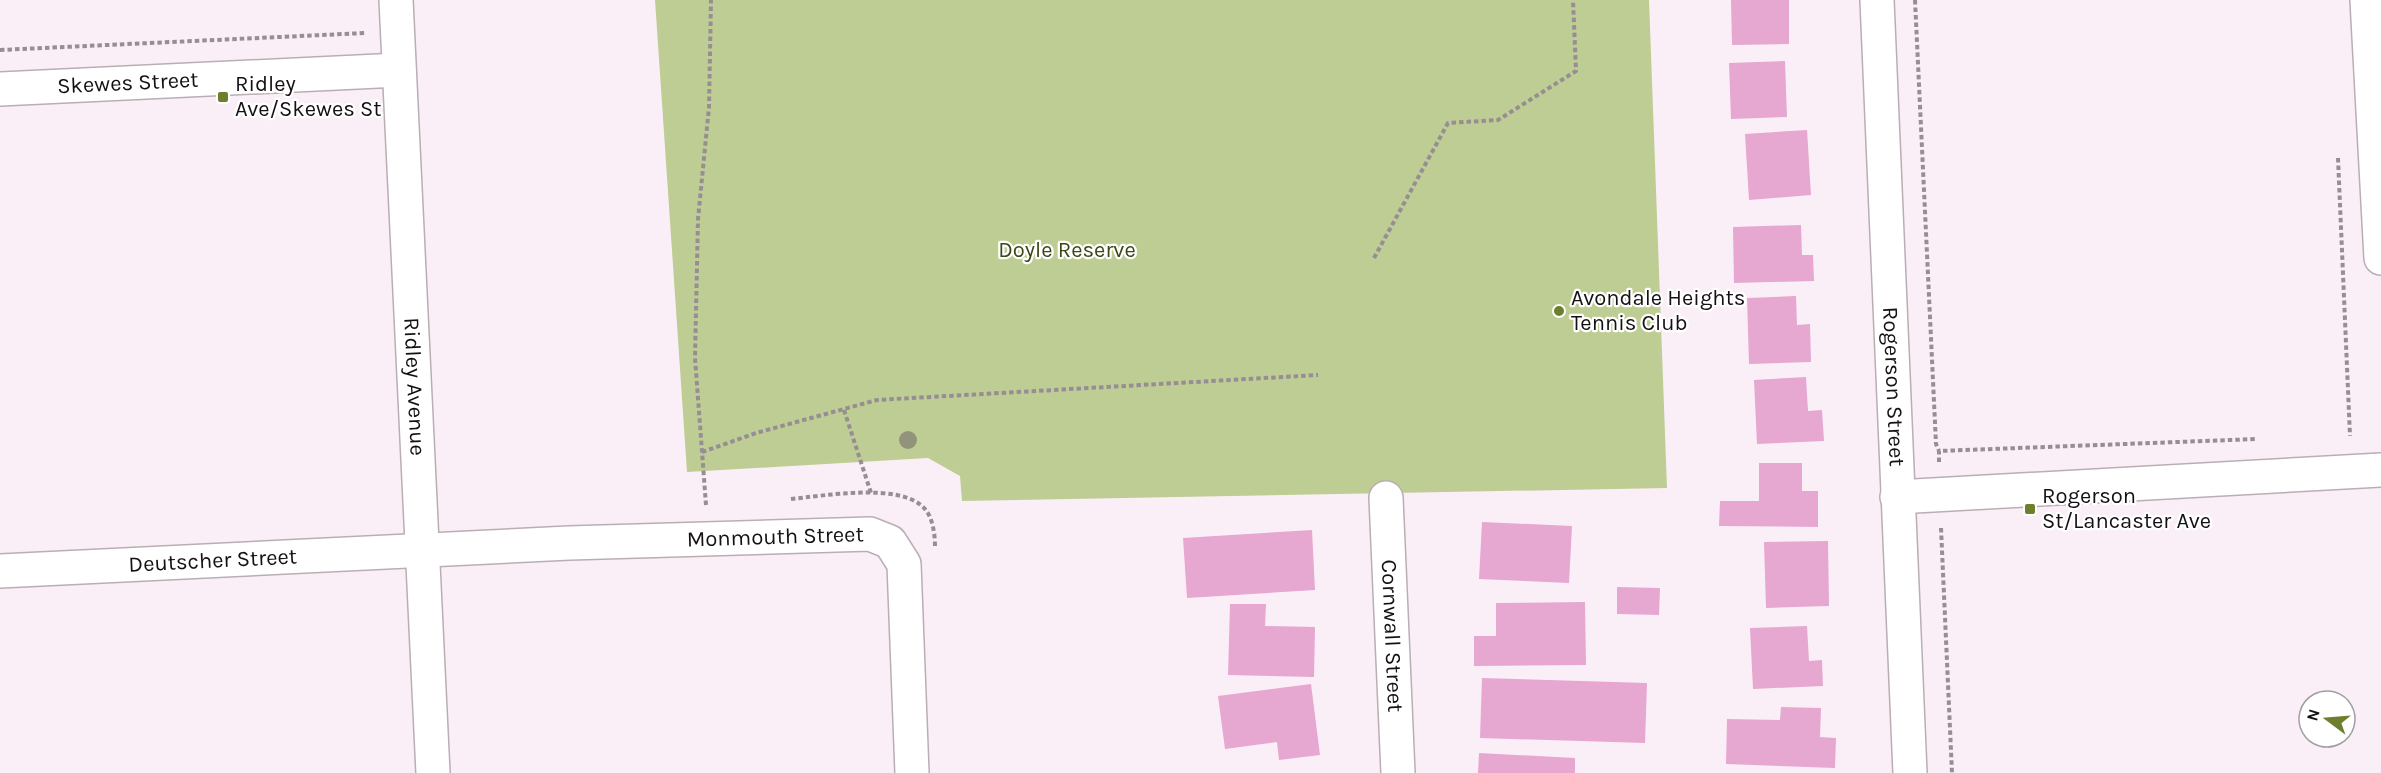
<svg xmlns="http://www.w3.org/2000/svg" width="2381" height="773" font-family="Karla,sans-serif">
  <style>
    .green { fill: #becd94 }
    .building { fill: #e6a7d0 }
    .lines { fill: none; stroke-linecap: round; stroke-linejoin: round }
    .minor-casing { stroke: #b9aeb4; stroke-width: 36 }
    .path { stroke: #978e94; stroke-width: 4; stroke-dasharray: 4.5 3; stroke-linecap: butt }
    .minor { stroke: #fff; stroke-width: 33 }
    .tree { fill: #92937b }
    .poi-dot { fill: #6d7e2d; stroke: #fff; stroke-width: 2 }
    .labels { text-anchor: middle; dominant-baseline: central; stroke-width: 4.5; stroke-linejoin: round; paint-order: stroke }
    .street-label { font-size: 22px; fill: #141013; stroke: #fff }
    .poi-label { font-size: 22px; fill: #141013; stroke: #fff; text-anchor: start }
    .park-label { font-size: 22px; fill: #3c4716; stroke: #fff }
  </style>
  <rect width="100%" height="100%" fill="#fbeff7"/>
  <!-- green -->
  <path class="green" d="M655,0H1649L1667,488L962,501L960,476L928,458L687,472Z"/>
  <!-- building -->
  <g class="building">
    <path d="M1731,0H1789V44L1732,45Z"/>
    <path d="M1785,61L1787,117L1731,119L1729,63Z"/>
    <path d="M1807,130L1811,195L1749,200L1745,134Z"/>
    <path d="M1801,225L1802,255H1813L1814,281L1734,283L1733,227Z"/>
    <path d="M1796,296L1797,325L1810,324L1811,362L1749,364L1747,298Z"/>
    <path d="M1806,377L1808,411L1822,410L1824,441L1757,444L1754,380Z"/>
    <path d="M1759,463H1802V491H1818V527L1719,526L1720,501H1759Z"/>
    <path d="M1482,522L1572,526L1569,583L1479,579Z"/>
    <path d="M1312,530L1315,590L1187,598L1183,538Z"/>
    <path d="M1828,541L1829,606L1766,608L1764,542Z"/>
    <path d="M1617,587L1660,588L1659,615L1617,614Z"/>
    <path d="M1585,602L1586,665L1474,666V636H1496V603Z"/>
    <path d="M1230,604H1266L1265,626L1315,627L1314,677L1228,675Z"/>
    <path d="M1807,626L1809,661L1822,660L1823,686L1753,689L1750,628Z"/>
    <path d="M1482,678L1647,683L1645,743L1480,738Z"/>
    <path d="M1311,684L1320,755L1279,760L1277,742L1225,749L1218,696Z"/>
    <path d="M1781,707L1821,708L1820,737L1836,738L1835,768L1726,764L1727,719L1780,720Z"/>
    <path d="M1479,753L1575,758V773H1478Z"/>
  </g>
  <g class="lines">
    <!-- minor casing -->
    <g class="minor-casing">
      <g id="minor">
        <path id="s1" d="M396,0L433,773"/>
        <path id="s2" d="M1877,0L1910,773"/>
        <path d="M2367,0L2381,258"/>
        <path id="s3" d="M0,89L399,70"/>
        <path d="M1897,497L2381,470"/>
        <path id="s4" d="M1386,498L1398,773"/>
        <path id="s5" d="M0,571L569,543L870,534L890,542L904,564L912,773"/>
      </g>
    </g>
    <!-- path -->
    <g class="path">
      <path d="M1915,0L1936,444L1939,451"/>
      <path d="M0,50L365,33"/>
      <path d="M2338,158L2350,436"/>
      <path d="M1374,258L1448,123L1498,120L1576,71L1573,0"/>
      <path d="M844,410L871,493"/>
      <path d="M702,452L756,433L877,400L1318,375"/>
      <path d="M1939,462V451L2257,439"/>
      <path d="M791,499C823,496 900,482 924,508C933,517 935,535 935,547"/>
      <path d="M706,505L695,358L698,219L709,107L711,0"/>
      <path d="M1941,528L1952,773"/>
    </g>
    <!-- minor -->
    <use href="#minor" class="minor"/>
  </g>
  <!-- trees -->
  <circle class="tree" cx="908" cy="440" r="9"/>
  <!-- markers -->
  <g class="poi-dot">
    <rect x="217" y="91" width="12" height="12" rx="3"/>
    <circle cx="1559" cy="311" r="6"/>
    <rect x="2024" y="503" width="12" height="12" rx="3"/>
  </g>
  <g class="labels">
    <!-- street labels -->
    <g class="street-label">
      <text stroke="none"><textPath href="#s3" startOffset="128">Skewes Street</textPath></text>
      <text stroke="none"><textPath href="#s1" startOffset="387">Ridley Avenue</textPath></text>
      <text stroke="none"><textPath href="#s2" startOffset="387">Rogerson Street</textPath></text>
      <text stroke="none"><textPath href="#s5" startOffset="776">Monmouth Street</textPath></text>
      <text stroke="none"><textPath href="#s5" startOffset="213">Deutscher Street</textPath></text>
      <text stroke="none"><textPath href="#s4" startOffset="138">Cornwall Street</textPath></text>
    </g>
    <!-- poi labels -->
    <g class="poi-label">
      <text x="235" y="84">Ridley<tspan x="235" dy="25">Ave/Skewes St</tspan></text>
      <text x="1571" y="298">Avondale Heights<tspan x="1571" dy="25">Tennis Club</tspan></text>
      <text x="2042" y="496">Rogerson<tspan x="2042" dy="25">St/Lancaster Ave</tspan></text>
    </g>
    <!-- park labels -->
    <g class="park-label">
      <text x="1067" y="250">Doyle Reserve</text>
    </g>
  </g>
  <!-- north arrow -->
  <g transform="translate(2327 719) rotate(286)"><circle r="28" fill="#ffffff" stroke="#a19fa1" stroke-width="1.5"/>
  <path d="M0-4.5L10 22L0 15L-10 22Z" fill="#6d7e2d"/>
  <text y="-9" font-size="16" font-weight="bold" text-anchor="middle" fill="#141013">N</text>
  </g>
</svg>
